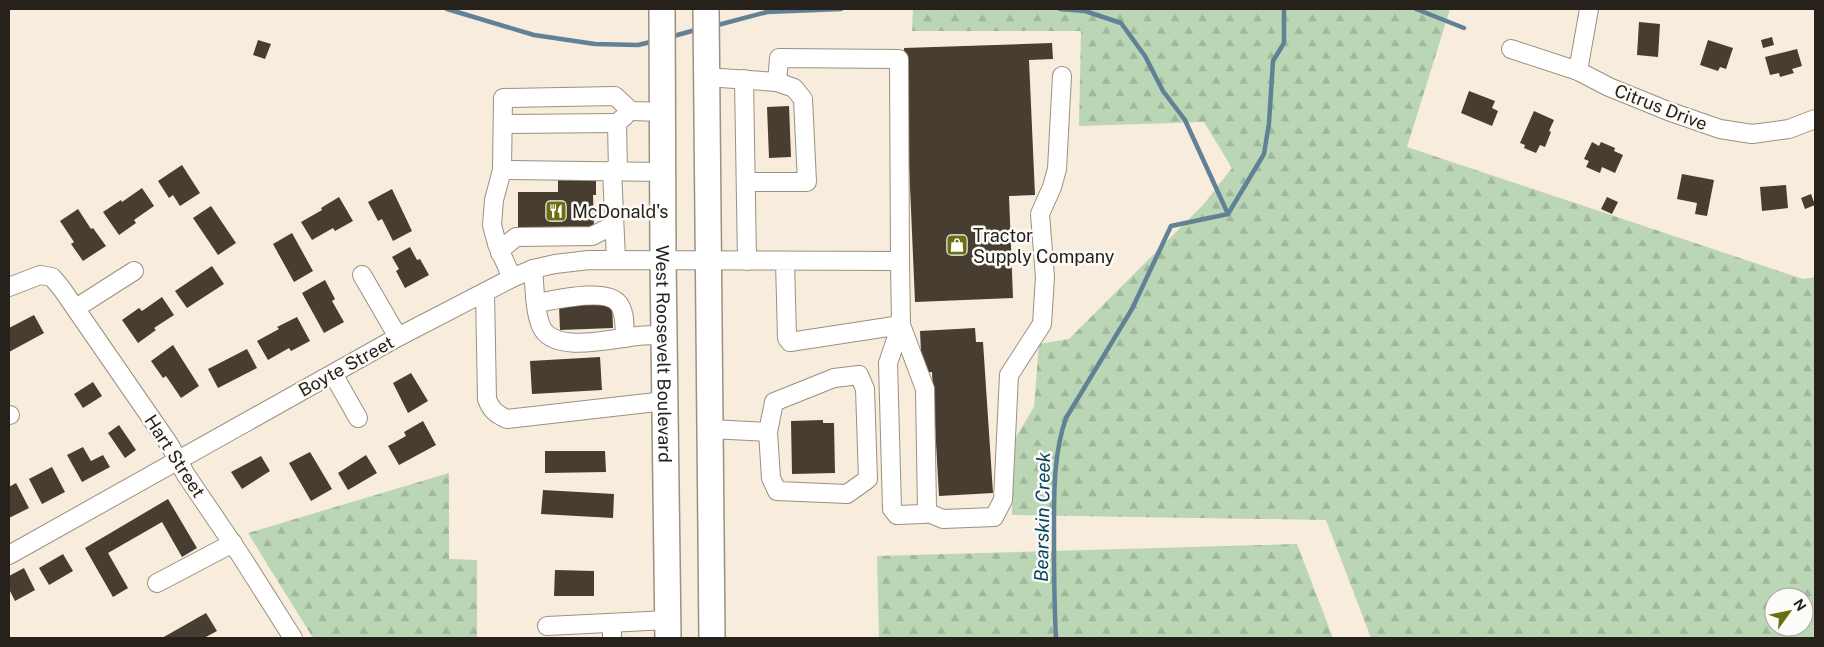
<svg xmlns="http://www.w3.org/2000/svg" width="1824" height="647" font-family="'Public Sans',sans-serif">
  <style>
    .forest { fill: url(#forest-firs); fill-rule: evenodd }
    .lines { fill: none; stroke-linecap: round; stroke-linejoin: round }
    .stream { stroke: #618296; stroke-width: 4.5 }
    .building { fill: #473d30 }
    .minor-casing { stroke: #9b9081; stroke-width: 20 }
    .highway-casing { stroke: #9b9081; stroke-width: 28 }
    .minor { stroke: #fff; stroke-width: 18 }
    .highway { stroke: #fff; stroke-width: 25 }
    .labels { text-anchor: middle; dominant-baseline: central; stroke-width: 5; stroke-linejoin: round; paint-order: stroke }
    .street-label { font-size: 18px; fill: #26211b; stroke: #fdfbf8 }
    .poi-label { font-size: 18px; fill: #26211b; stroke: #fdfbf8; text-anchor: start }
    .water-label { font-size: 19px; font-style: italic; fill: #024564; stroke: #fdfbf8 }
  </style>
  <defs>
    <pattern id="forest-firs" width="22" height="20" patternUnits="userSpaceOnUse" patternTransform="scale(1.25)"><rect width="22" height="20" fill="#bbd6b5"/><path d="M5 1l3.5 6h-7zM16 11l3.5 6h-7z" fill="#a1b79b"/></pattern>
  </defs>
  <rect width="100%" height="100%" fill="#f8ecdc"/>
  <!-- forest -->
  <g class="forest">
    <path d="M913,9H1450L1407,147L1803,279L1815,277V638H1371L1326,520L1012,515L1013,442L1034,407L1039,344L1069,339L1203,205L1232,168L1204,122L1079,126L1081,31H912ZM1774,597H1804V627H1774Z"/>
    <path d="M449,473V559L477,560V638H313L248,533Z"/>
    <path d="M1297,544L1333,638H879L877,556Z"/>
  </g>
  <g class="lines">
    <!-- stream -->
    <g class="stream">
      <path d="M447,9L534,35L595,44L638,45L655,41"/>
      <path d="M1060,9L1085,11L1121,23L1145,56L1163,91L1185,120L1228,214"/>
      <path d="M1416,9L1464,28"/>
      <path d="M714,26L767,12L841,9"/>
      <path d="M670,37L699,29"/>
      <path d="M1056,638C1054,604 1054,570 1054,535C1054,496 1053,455 1066,418L1132,309L1171,226L1228,214L1264,154L1269,123L1273,61L1284,43V9"/>
    </g>
  </g>
  <!-- building -->
  <g class="building">
    <path d="M1639,22L1660,24L1658,57L1637,55Z"/>
    <path d="M1772,37L1774,45L1763,48L1761,40Z"/>
    <path d="M258,40L271,44L265,59L253,55Z"/>
    <path d="M1708,40L1733,48L1726,69L1720,67L1718,71L1700,65Z"/>
    <path d="M1052,43L1053,59L1029,60L1035,195L1009,196L1013,298L915,302L904,48Z"/>
    <path d="M1797,49L1802,66L1792,69L1794,73L1780,77L1779,73L1770,75L1765,57Z"/>
    <path d="M1469,91L1495,101L1492,108L1498,111L1492,126L1461,113Z"/>
    <path d="M789,106L791,157L769,158L767,107Z"/>
    <path d="M1534,111L1554,120L1549,131L1551,132L1545,147L1540,145L1536,153L1524,148L1525,145L1520,143Z"/>
    <path d="M1592,142L1599,146L1601,142L1615,148L1614,151L1623,155L1615,173L1602,167L1600,173L1586,167L1589,161L1584,159Z"/>
    <path d="M182,165L200,193L180,206L173,195L169,198L158,181Z"/>
    <path d="M1682,174L1714,180L1707,216L1695,214L1697,203L1677,199Z"/>
    <path d="M558,180H596V195H593L594,227H518V192H558Z"/>
    <path d="M1786,185L1788,208L1762,211L1760,187Z"/>
    <path d="M142,188L154,206L134,220L136,223L119,235L103,212L121,200L122,202Z"/>
    <path d="M392,189L412,231L393,241L382,219L378,221L368,202Z"/>
    <path d="M1811,194L1815,205L1805,209L1801,198Z"/>
    <path d="M339,197L353,221L335,231L333,228L312,240L301,222L322,210L321,208Z"/>
    <path d="M1607,197L1618,202L1612,214L1601,209Z"/>
    <path d="M211,206L236,243L218,255L193,218Z"/>
    <path d="M78,209L91,229L93,228L106,246L83,261L71,244L74,242L60,221Z"/>
    <path d="M292,233L313,271L294,282L273,244Z"/>
    <path d="M410,247L417,260L420,259L429,275L405,288L396,271L399,269L392,257Z"/>
    <path d="M212,266L224,284L187,308L175,291Z"/>
    <path d="M325,280L335,299L332,301L344,322L324,333L302,293Z"/>
    <path d="M162,297L174,315L154,328L156,330L138,343L122,320L139,308L142,311Z"/>
    <path d="M612,303L613,328L560,330L559,305Z"/>
    <path d="M34,315L44,333L9,352V328Z"/>
    <path d="M297,317L310,341L291,351L289,348L268,360L257,341L279,329L277,327Z"/>
    <path d="M975,328L976,342H983L993,493L939,496L932,372L922,373L920,331Z"/>
    <path d="M173,345L199,386L181,398L166,376L163,378L151,361Z"/>
    <path d="M247,349L257,368L218,388L208,369Z"/>
    <path d="M600,357L602,390L532,394L530,361Z"/>
    <path d="M411,373L428,401L408,413L393,383Z"/>
    <path d="M93,382L102,396L83,408L74,394Z"/>
    <path d="M823,420V423H834L835,473L792,474L791,421Z"/>
    <path d="M423,421L436,445L399,465L388,446L406,436L404,432Z"/>
    <path d="M119,425L136,450L125,458L108,433Z"/>
    <path d="M83,447L91,461L103,455L110,467L82,482L67,455Z"/>
    <path d="M545,451H605L606,472L545,473Z"/>
    <path d="M310,452L332,489L311,501L289,463Z"/>
    <path d="M366,455L377,473L348,490L338,473Z"/>
    <path d="M261,456L270,471L242,489L231,472Z"/>
    <path d="M52,467L65,492L42,504L29,479Z"/>
    <path d="M16,483L29,508L9,518V487Z"/>
    <path d="M543,490L614,494L613,518L541,514Z"/>
    <path d="M168,499L197,548L182,557L162,522L108,553L128,588L113,597L85,548Z"/>
    <path d="M63,554L73,571L49,585L39,568Z"/>
    <path d="M24,568L35,590L15,601L9,589V576Z"/>
    <path d="M555,570L594,571V596H554Z"/>
    <path d="M206,613L217,631L204,638H162Z"/>
  </g>
  <g class="lines">
    <!-- minor casing -->
    <g class="minor-casing">
      <g id="minor">
        <path d="M1511,49L1578,71L1609,87L1668,111L1720,129L1752,134L1789,129L1815,119"/>
        <path d="M1578,71L1589,9"/>
        <path d="M706,77L777,82L779,58L899,59L900,261"/>
        <path d="M744,79L747,261"/>
        <path d="M503,124L617,123"/>
        <path d="M502,170L663,172"/>
        <path d="M612,170L616,259"/>
        <path d="M618,172L617,123L625,116"/>
        <path d="M746,182H807L803,99L794,88L777,82"/>
        <path d="M500,253L505,246L516,237L592,236L614,225"/>
        <path d="M533,269C535,287 534,309 541,326C553,355 614,338 638,336C646,335 656,335 664,335"/>
        <path d="M362,275L398,337"/>
        <path d="M512,278L497,244L492,225L494,200L502,170L503,98L615,96L631,111L663,112"/>
        <path d="M9,287L40,275L52,277L62,289L169,444L186,475L241,556L293,638"/>
        <path d="M485,292L487,399C491,410 496,414 507,419L665,401"/>
        <path d="M537,303C555,300 607,287 619,304C626,314 624,328 625,338"/>
        <path d="M76,308L134,271"/>
        <path d="M333,374L358,418"/>
        <path d="M859,375L865,389L868,479L847,494L777,491L771,478L768,432L774,402L834,378Z"/>
        <path d="M9,415H10"/>
        <path d="M710,429L768,432"/>
        <path d="M926,512L943,519L994,517L1003,500L1009,375L1042,324L1045,277L1040,214L1052,187L1057,169L1062,76"/>
        <path d="M9,555L398,337L512,278L533,269L555,264L589,260L900,261L901,325L925,389L927,510L924,514L897,515L892,509L888,363L901,325L790,342L787,338L785,261"/>
        <path d="M157,583L233,543"/>
        <path d="M612,623V638"/>
        <path d="M547,626L668,620"/>
      </g>
    </g>
    <!-- highway casing -->
    <g class="highway-casing">
      <g id="highway">
        <path id="s1" d="M662,9L663,260L668,638"/>
        <path d="M706,9L712,638"/>
      </g>
    </g>
    <!-- minor -->
    <use href="#minor" class="minor"/>
    <!-- highway -->
    <use href="#highway" class="highway"/>
  </g>
  <!-- icons -->
  <defs>
    <g id="restaurant-square" transform="scale(1.125)"><rect x="-9" y="-9" width="18" height="18" rx="4" fill="#6b6e12" stroke="#fdfbf8"/><path d="M-5-6h1v4h1v-4h1v4h1v-4h1v5L-1.5 .5V6h-2V.5L-5-1ZM5-6V6H3V1.5H1.5Q1.5-4 5-6Z" fill="#fff"/></g>
    <g id="shop-square" transform="scale(1.125)"><rect x="-9" y="-9" width="18" height="18" rx="4" fill="#6b6e12" stroke="#fdfbf8"/><path d="M-5-2.5h2.3a2.7 3.5 0 0 1 5.4 0H5L5.5 6h-11ZM-1.5-2.5h3a1.5 2.3 0 0 0-3 0Z" fill="#fff"/></g>
  </defs>
  <g fill-rule="evenodd">
    <use href="#restaurant-square" x="556" y="211"/>
    <use href="#shop-square" x="957" y="245"/>
  </g>
  <g class="labels">
    <!-- street labels -->
    <g class="street-label">
      <text transform="translate(1661 107) rotate(21)">Citrus Drive</text>
      <text stroke="none"><textPath href="#s1" startOffset="345">West Roosevelt Boulevard</textPath></text>
      <text transform="translate(346 366) rotate(-29)">Boyte Street</text>
      <text transform="translate(175 456) rotate(57)">Hart Street</text>
    </g>
    <!-- poi labels -->
    <g class="poi-label">
      <text x="572" y="211">McDonald's</text>
      <text x="973" y="235">Tractor<tspan x="973" dy="21">Supply Company</tspan></text>
    </g>
    <!-- water labels -->
    <g class="water-label">
      <text transform="translate(1042 517) rotate(-89)">Bearskin Creek</text>
    </g>
  </g>
  <!-- border -->
  <rect width="1824" height="647" fill="none" stroke="#26211b" stroke-width="20"/>
  <!-- north arrow -->
  <g transform="translate(1789 612) rotate(57)"><circle r="24" fill="#fdfbf8" stroke="#a7a4a0"/>
  <path d="M0-4L9 19L0 12L-9 19Z" fill="#6b6e12"/>
  <text y="-8" font-size="14" font-weight="bold" text-anchor="middle" fill="#26211b">N</text>
  </g>
</svg>
